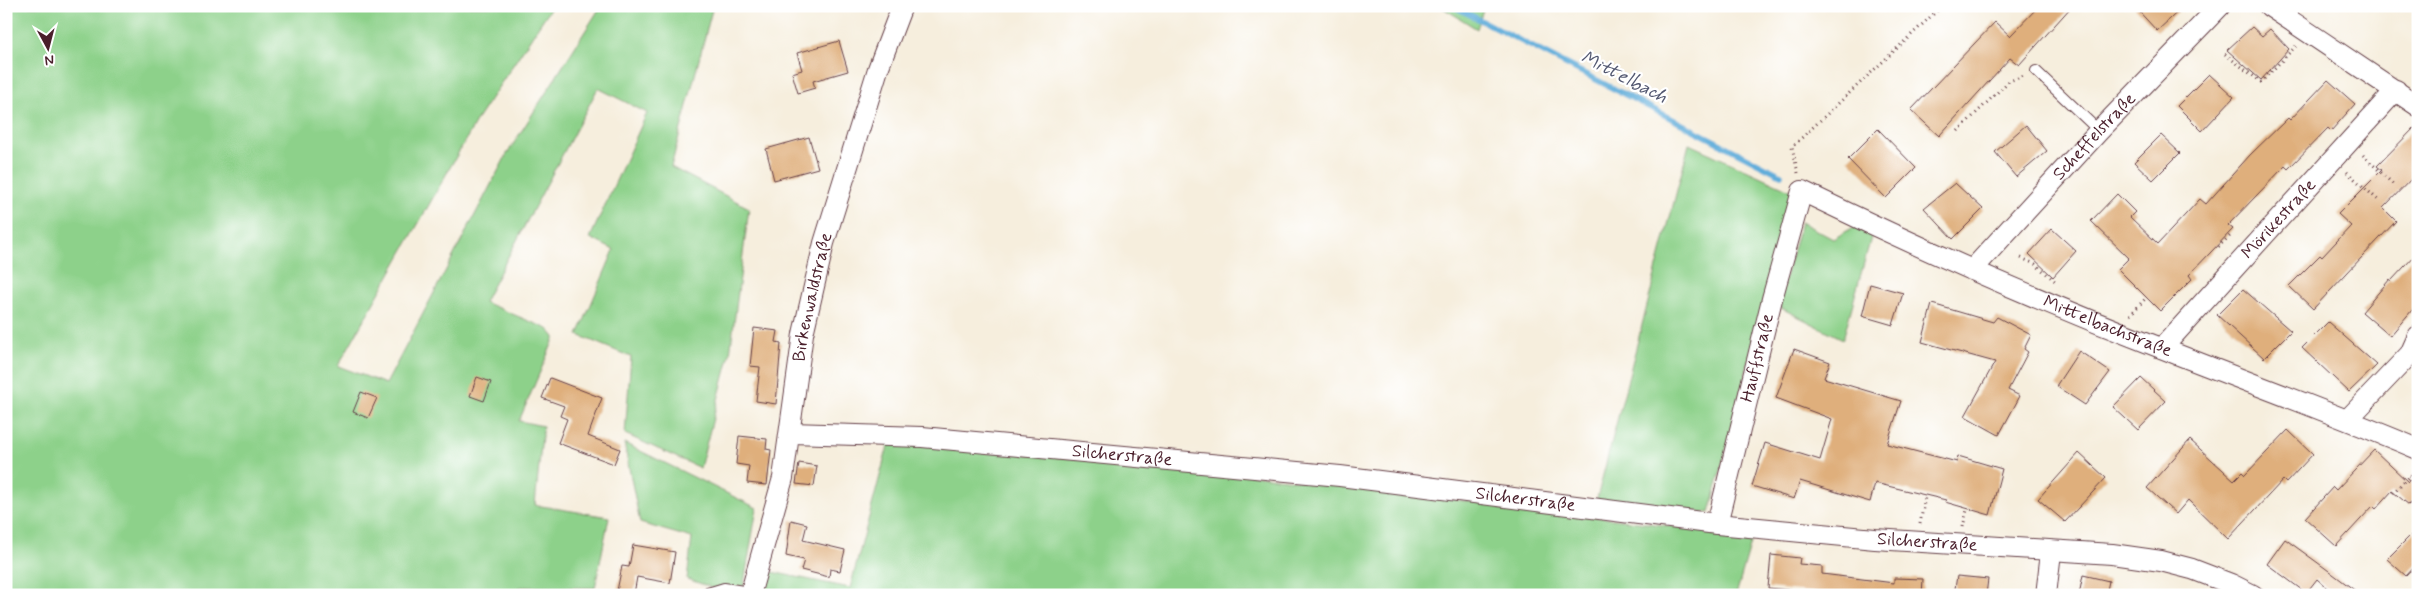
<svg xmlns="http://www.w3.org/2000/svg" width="2424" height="601" font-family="Mynerve,sans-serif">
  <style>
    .green { fill: #8dd18a; stroke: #6c785a }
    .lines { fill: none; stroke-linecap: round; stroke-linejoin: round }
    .stream { stroke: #61adda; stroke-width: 5.5 }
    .building { fill: #dfaf7b }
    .service-casing { stroke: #643e46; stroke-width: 12 }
    .minor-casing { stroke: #643e46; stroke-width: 22 }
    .path { stroke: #643e46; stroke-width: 3; stroke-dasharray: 1 4; stroke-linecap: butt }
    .service { stroke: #fff; stroke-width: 10 }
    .minor { stroke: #fff; stroke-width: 20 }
    .labels { text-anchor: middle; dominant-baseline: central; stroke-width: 4.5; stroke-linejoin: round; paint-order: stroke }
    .street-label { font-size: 18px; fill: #4a1f2b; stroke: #fff }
    .water-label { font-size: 19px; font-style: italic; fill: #535871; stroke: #fff }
  </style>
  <rect width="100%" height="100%" fill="#fff"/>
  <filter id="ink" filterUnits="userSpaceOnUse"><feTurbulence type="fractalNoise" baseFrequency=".02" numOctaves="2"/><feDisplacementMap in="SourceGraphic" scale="10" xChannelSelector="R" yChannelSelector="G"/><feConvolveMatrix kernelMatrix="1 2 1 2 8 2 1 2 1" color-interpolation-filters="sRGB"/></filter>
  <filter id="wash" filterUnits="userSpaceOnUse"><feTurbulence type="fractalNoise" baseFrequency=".0096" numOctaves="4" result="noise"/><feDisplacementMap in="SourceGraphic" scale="20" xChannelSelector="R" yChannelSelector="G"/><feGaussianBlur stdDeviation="1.12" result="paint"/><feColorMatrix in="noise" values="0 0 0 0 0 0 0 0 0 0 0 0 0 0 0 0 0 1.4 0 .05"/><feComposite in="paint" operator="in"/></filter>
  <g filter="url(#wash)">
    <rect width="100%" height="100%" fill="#f6eedd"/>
    <!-- green -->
    <g class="green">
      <path d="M6,6H552L478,118L338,366L386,384L507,154L601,6H713L671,167L749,208L730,354L700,468L625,434L631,357L578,335L614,250L590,238L647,113L598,88L484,302L548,329L555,337L519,421L543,426L535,505L609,517L595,588L520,587L518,595H6Z"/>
      <path d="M1440,6H1484L1477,29Z"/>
      <path d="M1689,144L1792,191L1710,513L1596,502Z"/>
      <path d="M1801,222L1833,239L1854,227L1872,234L1843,339L1777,306Z"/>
      <path d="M889,442L1228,472L1753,536L1736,595H762L767,571L850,588Z"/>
      <path d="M624,443L757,508L742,595H734L687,579L692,538L640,523Z"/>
    </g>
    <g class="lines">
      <!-- stream -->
      <path class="stream" d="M1453,6L1781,175"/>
    </g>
    <g id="blocks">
      <!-- building -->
      <g class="building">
        <path d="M2039,6H2072L2019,65L2010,58L1939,136L1911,110L1995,22L2010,36Z"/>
        <path d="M2134,6H2184L2157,31Z"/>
        <path d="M2252,27L2262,36L2270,29L2289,49L2261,80L2227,50Z"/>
        <path d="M839,41L848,71L813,81L815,88L798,93L792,73L802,70L797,53Z"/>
        <path d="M2209,74L2234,97L2202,131L2177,106Z"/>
        <path d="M2328,80L2355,104L2331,131L2328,128L2288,169L2285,166L2228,225L2233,229L2189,275L2192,279L2160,311L2118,269L2129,258L2091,221L2117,194L2135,212L2130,217L2158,244L2200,199L2206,204L2250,155L2288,118L2290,120Z"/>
        <path d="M2418,124V172L2383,208L2396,221L2313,309L2289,286L2320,255L2322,257L2351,226L2338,214L2382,170L2377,166Z"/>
        <path d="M2026,125L2047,151L2016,177L1995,152Z"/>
        <path d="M1878,129L1916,168L1886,198L1848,159Z"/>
        <path d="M2161,135L2180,153L2153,180L2134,162Z"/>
        <path d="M809,137L818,168L774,180L766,149Z"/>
        <path d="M1955,183L1983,209L1953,239L1924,208Z"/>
        <path d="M2052,229L2076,251L2053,277L2029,254Z"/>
        <path d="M2418,252V303L2390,336L2362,312L2390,279L2391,281Z"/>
        <path d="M1870,284L1903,293L1893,325L1862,316Z"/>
        <path d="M2243,289L2291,331L2264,358L2217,315Z"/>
        <path d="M1932,304L1993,322L1997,317L2031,335L2024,349L2028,352L2008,390L2020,396L1999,435L1965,416L1995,362L1922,342Z"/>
        <path d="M2328,322L2377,365L2349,392L2302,348Z"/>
        <path d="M754,328L778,331L776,342L781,343L776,404L756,401L760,367L750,366Z"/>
        <path d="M1794,349L1830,362L1824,378L1901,401L1887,444L1957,462L1958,456L2002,469L1990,515L1945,502L1946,500L1875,483L1870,502L1800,481L1794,499L1752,486L1765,443L1820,460L1832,419L1776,398Z"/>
        <path d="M2079,351L2110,372L2085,405L2056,386Z"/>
        <path d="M477,377L491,382L484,401L470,396Z"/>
        <path d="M550,378L602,398L588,436L620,449L614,464L558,443L567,419L560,416L564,406L542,398Z"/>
        <path d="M2141,378L2166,401L2138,430L2113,407Z"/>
        <path d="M361,392L377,398L368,418L353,412Z"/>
        <path d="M2288,430L2313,454L2286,483L2283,480L2228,539L2188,500L2176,514L2147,488L2190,440L2234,480L2242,472L2245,475Z"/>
        <path d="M739,436L767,439L766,449L771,450L767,485L747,483L749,466L736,464Z"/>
        <path d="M2374,450L2408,482L2409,480L2418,487V495L2409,505L2392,491L2376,509L2373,506L2336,546L2305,518L2333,487L2336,490Z"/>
        <path d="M2079,453L2106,478L2065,522L2038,499Z"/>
        <path d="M799,463L817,466L814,486L796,484Z"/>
        <path d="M791,520L807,524L803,540L845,550L840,571L830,569L829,577L801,570L804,560L786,556Z"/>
        <path d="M2418,528V563L2406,576L2387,559Z"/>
        <path d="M2285,539L2325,568L2361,595H2335L2317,579L2306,593L2267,564Z"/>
        <path d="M633,545L675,552L670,583L637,577L634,594L617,591L622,566L629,567Z"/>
        <path d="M1771,555L1800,558L1799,564L1822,566V574L1894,583V578L1923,579L1922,595H1843L1768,588Z"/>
        <path d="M2083,575L2109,581L2106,595H2079Z"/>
        <path d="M1957,576L1988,579L1986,595H1954Z"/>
      </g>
    </g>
  </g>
  <g filter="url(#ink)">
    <use href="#blocks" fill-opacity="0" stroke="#643e46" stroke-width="1"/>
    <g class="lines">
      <!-- service casing -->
      <g class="service-casing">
        <g id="service">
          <path d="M2036,71L2099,131"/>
          <path d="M701,595L724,588L750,592"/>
        </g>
      </g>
      <!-- minor casing -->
      <g class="minor-casing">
        <g id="minor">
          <path d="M2269,6L2418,106"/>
          <path id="s1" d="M1972,270L2099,131L2220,6"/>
          <path id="s2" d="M2162,348L2396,90"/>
          <path d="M2348,419L2410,354L2418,336"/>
          <path id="s3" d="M791,433L922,437L1340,476L1717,524L1875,539L2112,554L2161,561L2192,569L2231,584L2253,595"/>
          <path id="s4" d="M1717,524L1772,299L1802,191C1919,248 2039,301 2161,348C2247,382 2333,413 2418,449"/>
          <path id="s5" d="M750,595L783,478L803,334L824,243L878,69L902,6"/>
          <path d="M2046,595L2051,552"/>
        </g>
      </g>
      <!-- path -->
      <g class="path">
        <path d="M2225,54L2261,82L2296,46"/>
        <path d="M1958,131L2009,81L2024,76"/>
        <path d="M2363,155L2395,186"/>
        <path d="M2347,172L2378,200"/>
        <path d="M1798,173L1792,147L1942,6"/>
        <path d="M2218,247L2232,234"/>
        <path d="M2021,258L2035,264L2055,281V284"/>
        <path d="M2130,315L2145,299"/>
        <path d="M2393,493L2410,475L2417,481"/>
        <path d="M1920,524L1925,497"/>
        <path d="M1963,527L1967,510"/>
      </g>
      <!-- service -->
      <use href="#service" class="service"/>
      <!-- minor -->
      <use href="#minor" class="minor"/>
    </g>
  </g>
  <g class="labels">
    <!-- street labels -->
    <g class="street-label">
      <text stroke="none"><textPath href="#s1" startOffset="181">Scheffelstraße</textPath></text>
      <text stroke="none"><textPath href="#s2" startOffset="174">Mörikestraße</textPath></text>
      <text stroke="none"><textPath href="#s5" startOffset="305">Birkenwaldstraße</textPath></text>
      <text stroke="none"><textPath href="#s4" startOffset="678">Mittelbachstraße</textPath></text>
      <text stroke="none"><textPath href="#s4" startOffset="171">Hauffstraße</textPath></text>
      <text stroke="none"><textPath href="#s3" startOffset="332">Silcherstraße</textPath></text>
      <text stroke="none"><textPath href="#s3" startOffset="738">Silcherstraße</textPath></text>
      <text stroke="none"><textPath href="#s3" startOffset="1142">Silcherstraße</textPath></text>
    </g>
    <!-- water labels -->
    <g class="water-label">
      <text transform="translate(1624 77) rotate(27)">Mittelbach</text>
    </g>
  </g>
  <!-- margin -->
  <rect width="2424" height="601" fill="none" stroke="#fff" stroke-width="25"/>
  <!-- north arrow -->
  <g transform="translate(48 48) rotate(173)" stroke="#ffffff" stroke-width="4" paint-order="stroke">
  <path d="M0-4L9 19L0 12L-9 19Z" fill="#4a1f2b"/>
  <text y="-8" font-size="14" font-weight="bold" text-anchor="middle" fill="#4a1f2b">N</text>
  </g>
</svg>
